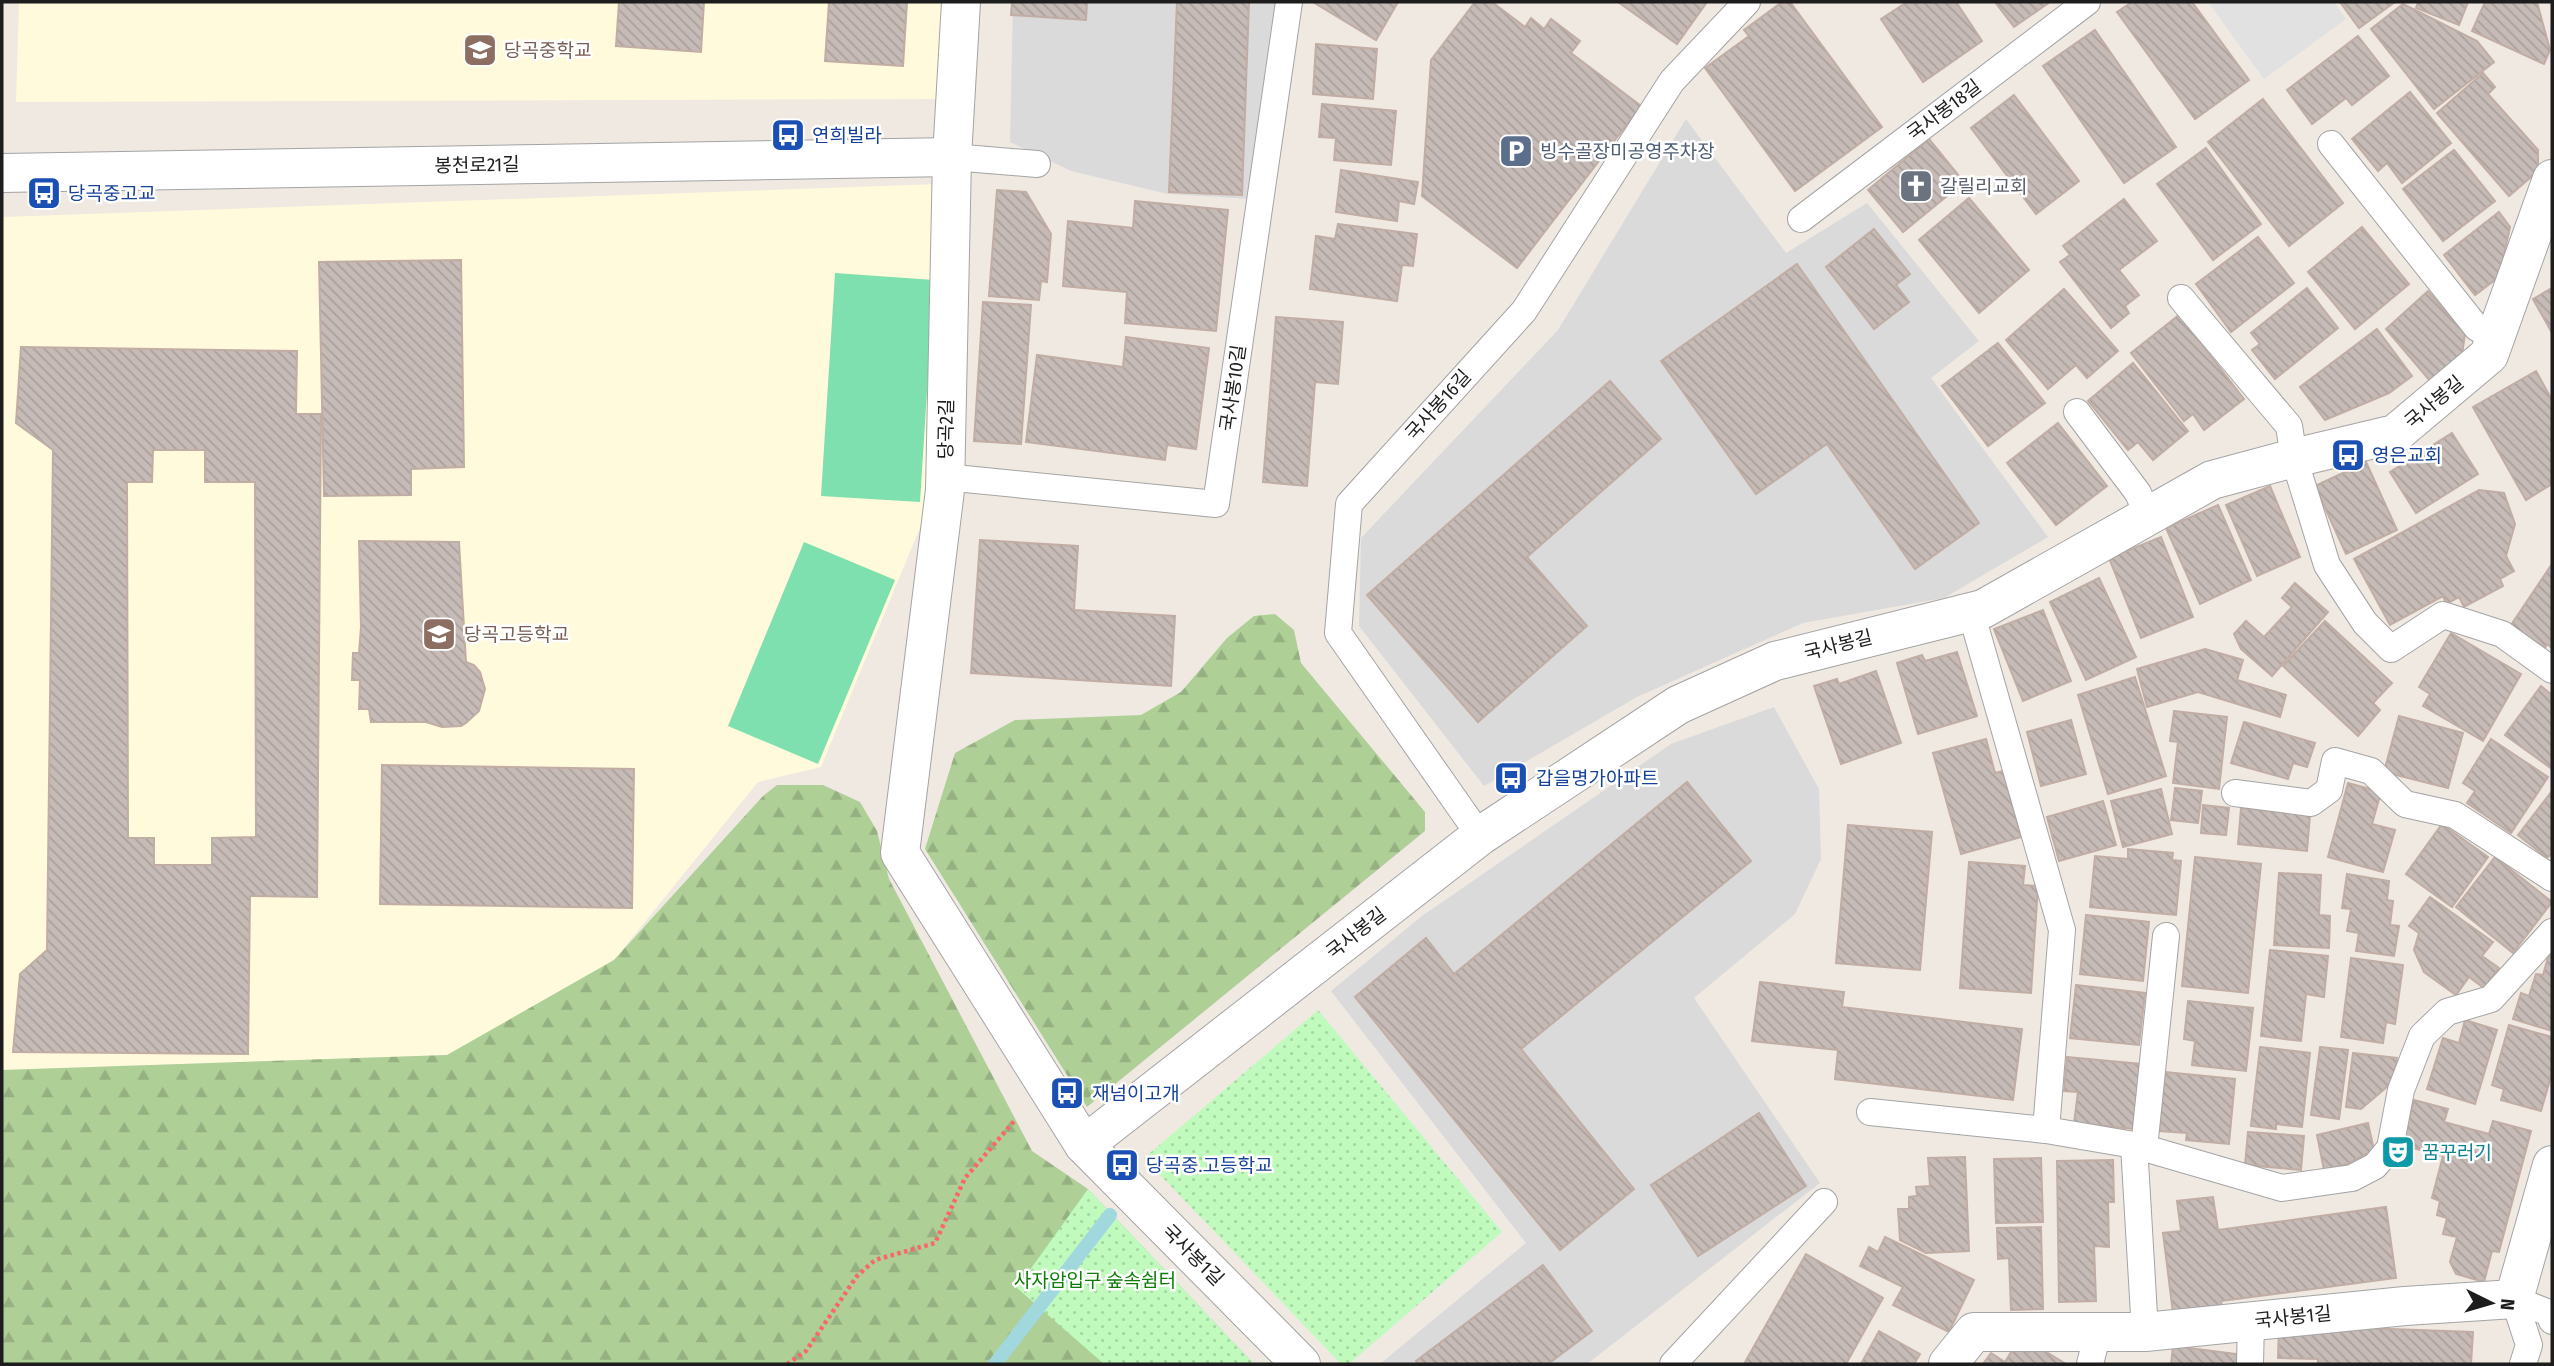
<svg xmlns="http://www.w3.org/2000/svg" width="2554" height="1366" font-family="'Fira Sans Condensed','Noto Sans KR',sans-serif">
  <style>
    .residential { fill: #dbdada }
    .education { fill: #fffadb }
    .forest { fill: url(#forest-firs) }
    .park { fill: url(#park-dots) }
    .pitch { fill: #7ee0ae }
    .parking { fill: #e1e1e1 }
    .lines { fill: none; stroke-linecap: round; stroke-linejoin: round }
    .stream { stroke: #a1d8de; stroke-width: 14 }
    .building { fill: url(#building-back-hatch); stroke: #c1ada4; stroke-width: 2; fill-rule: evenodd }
    .service-casing { stroke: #a4a4a4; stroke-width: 28 }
    .minor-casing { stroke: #a4a4a4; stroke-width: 40 }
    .path { stroke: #fd6568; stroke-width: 4.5; stroke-dasharray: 3.5 3.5; stroke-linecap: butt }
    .service { stroke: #fff; stroke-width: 26 }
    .minor { stroke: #fff; stroke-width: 38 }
    .labels { text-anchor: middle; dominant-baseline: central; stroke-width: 5; stroke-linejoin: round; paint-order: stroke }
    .education-label { font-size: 19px; fill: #785e54; stroke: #fff; text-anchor: start }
    .street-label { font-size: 19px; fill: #1d1d1d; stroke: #fff }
    .transit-label { font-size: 19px; fill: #164399; stroke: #fff; text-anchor: start }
    .service-label { font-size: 19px; fill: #4e5e75; stroke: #fff; text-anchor: start }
    .worship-label { font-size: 19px; fill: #5b616d; stroke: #fff; text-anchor: start }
    .culture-label { font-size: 19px; fill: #0d838f; stroke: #fff; text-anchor: start }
    .park-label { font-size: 19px; fill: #0d7e08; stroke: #fff }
  </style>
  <defs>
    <pattern id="forest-firs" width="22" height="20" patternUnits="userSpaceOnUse" patternTransform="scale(1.75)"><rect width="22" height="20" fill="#aecf96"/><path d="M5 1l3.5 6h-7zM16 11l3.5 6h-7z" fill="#95b181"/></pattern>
    <pattern id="park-dots" width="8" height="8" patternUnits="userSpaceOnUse" patternTransform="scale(1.75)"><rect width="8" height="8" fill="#c0fbbd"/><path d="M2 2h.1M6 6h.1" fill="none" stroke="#a5d7a2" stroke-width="1.8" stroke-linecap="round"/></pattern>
    <pattern id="building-back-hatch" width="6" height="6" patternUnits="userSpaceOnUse" patternTransform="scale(1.75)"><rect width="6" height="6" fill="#c6bbb6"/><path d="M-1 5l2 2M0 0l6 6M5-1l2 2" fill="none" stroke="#aaa09c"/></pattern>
  </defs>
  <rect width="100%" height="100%" fill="#efe9e2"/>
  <!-- residential -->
  <g class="residential">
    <path d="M1013,2H1276L1252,199L1168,194L1071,171L1010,142Z"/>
    <path d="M1686,119L1786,253L1867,203L1979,341L1931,378L2048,537L1944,598L1803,623L1637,697L1484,786L1359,626L1361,538L1558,330Z"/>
    <path d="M1774,707L1819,789L1821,859L1795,914L1694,998L1820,1183L1587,1364H1380L1526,1243L1331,991L1422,916L1671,744Z"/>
  </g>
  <!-- education -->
  <g class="education">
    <path d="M19,2H946L940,99L16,102Z"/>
    <path d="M939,184L931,501L821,767L758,782L614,960L447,1055L2,1070V217Z"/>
  </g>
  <!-- forest -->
  <g class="forest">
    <path d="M1275,614L1294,630L1301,663L1425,812V831L1087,1107L925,849L955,753L1015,720L1141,715L1181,692L1227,638L1254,616Z"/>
    <path d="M777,785H823L860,802L877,831L889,879L1032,1151L1088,1189L1254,1364H2V1070L447,1055L614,960L763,796Z"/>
  </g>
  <!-- park -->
  <g class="park">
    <path d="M1318,1010L1502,1232L1349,1364H1341L1144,1158Z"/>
    <path d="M1088,1189L1254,1364H1104L1017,1288Z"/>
  </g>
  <!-- pitch -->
  <g class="pitch">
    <path d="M835,273L934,280L920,502L821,496Z"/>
    <path d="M804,542L895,580L818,764L728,726Z"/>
  </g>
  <!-- parking -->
  <path class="parking" d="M2208,2H2334L2346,19L2264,79Z"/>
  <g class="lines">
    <!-- stream -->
    <path class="stream" d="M995,1364L1110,1215"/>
  </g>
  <!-- building -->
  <g class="building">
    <path d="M619,2H704L701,52L616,46Z"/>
    <path d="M829,2H907L903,66L825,61Z"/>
    <path d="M1012,2H1087L1086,20L1011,15Z"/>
    <path d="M1177,2H1249L1242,195L1169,192Z"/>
    <path d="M1313,2H1398L1376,40Z"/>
    <path d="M1475,2H1492L1525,27L1531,18L1544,29L1551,19L1580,41L1571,53L1641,106L1517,268L1422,196L1431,60Z"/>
    <path d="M1618,2H1707L1677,44Z"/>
    <path d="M1782,2H1790L1882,127L1795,191L1705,68L1749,36L1744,30Z"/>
    <path d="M1907,2H1956L1982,41L1923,82L1881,19Z"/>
    <path d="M1995,2H2050L2014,27Z"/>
    <path d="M2132,2H2192L2249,80L2195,119L2117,12Z"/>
    <path d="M2340,2H2395L2359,28Z"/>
    <path d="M2418,2H2468L2459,25L2416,8Z"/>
    <path d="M2485,2H2537L2550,50L2544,64L2472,31Z"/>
    <path d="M2403,4L2477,41L2494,62L2434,109L2371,29Z"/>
    <path d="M2095,30L2176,147L2124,183L2043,66Z"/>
    <path d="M2358,36L2389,76L2352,105L2346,98L2312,124L2287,90Z"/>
    <path d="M1316,44L1377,49L1373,99L1313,94Z"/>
    <path d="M2483,73L2495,87L2488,94L2538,150V171L2509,196L2437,113Z"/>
    <path d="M2410,92L2451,143L2402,183L2387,163L2378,171L2352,139Z"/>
    <path d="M2014,95L2079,181L2036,214L1971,128Z"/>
    <path d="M2263,99L2343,203L2289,246L2208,142Z"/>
    <path d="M1322,104L1396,111L1391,165L1334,160L1336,138L1319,137Z"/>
    <path d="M1929,139L1964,182L1903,232L1868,190Z"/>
    <path d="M2206,148L2261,224L2213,260L2157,184Z"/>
    <path d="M2454,150L2495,201L2443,241L2403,189Z"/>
    <path d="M1341,170L1418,182L1414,204L1399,201L1397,221L1336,212Z"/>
    <path d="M997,190L1026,192L1051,234L1047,282L1041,281L1039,300L989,296Z"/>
    <path d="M1969,198L2029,270L1979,313L1919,240Z"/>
    <path d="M2124,199L2157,241L2119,270L2139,295L2125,306L2129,313L2111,328L2060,262L2070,255L2063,246Z"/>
    <path d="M1135,201L1228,210L1216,331L1125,323L1127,292L1063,286L1068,221L1133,228Z"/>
    <path d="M2499,212L2510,227L2499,277L2475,295L2444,255Z"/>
    <path d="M1338,224L1417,234L1413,266L1402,265L1397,301L1310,289L1316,236L1335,239Z"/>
    <path d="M2362,227L2409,284L2355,329L2308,272Z"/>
    <path d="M1874,229L1910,274L1896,285L1909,302L1874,329L1826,267Z"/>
    <path d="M2258,237L2294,283L2231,332L2196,284Z"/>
    <path d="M461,260L464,467L411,469V495L324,496L319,262Z"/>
    <path d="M1797,264L1979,523L1915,569L1827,444L1756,494L1661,361Z"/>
    <path d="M2307,288L2338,328L2275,379L2252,350L2260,344L2251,333Z"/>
    <path d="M2552,288V333L2533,299Z"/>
    <path d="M2064,289L2118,351L2087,378L2076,365L2048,389L2006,340Z"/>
    <path d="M2428,291L2465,334L2462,355L2431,382L2386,329Z"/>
    <path d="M983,302L1031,305L1021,444L974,441Z"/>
    <path d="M2179,315L2244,399L2204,430L2193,414L2184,421L2131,353Z"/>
    <path d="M1276,317L1343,322L1338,384L1315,382L1307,486L1263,482Z"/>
    <path d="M2377,329L2412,376L2389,393L2325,420L2300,387Z"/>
    <path d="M1126,337L1209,348L1196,449L1167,445L1165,460L1026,442L1037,355L1123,367Z"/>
    <path d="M1998,343L2045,403L1988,446L1942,386Z"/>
    <path d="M21,347L297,351L296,414H321L317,897L250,896L248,1054L13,1052L20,974L47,950L53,450L16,423ZM153,450H205V482H255L256,837L212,838V865H154V838H128L127,482H152Z"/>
    <path d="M2133,363L2188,431L2153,460L2138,442L2128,450L2088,401Z"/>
    <path d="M2536,371L2552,400V484L2526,500L2473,407Z"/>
    <path d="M1610,381L1661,439L1527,557L1587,626L1478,722L1367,595Z"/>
    <path d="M2058,423L2107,486L2056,525L2007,463Z"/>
    <path d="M2452,433L2478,474L2416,513L2390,472Z"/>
    <path d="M2366,462L2397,530L2346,554L2315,486Z"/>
    <path d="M2270,486L2300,557L2257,576L2226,505Z"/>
    <path d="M2479,490L2504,493L2515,524L2506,556L2514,571L2500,579L2503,586L2464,607L2459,597L2446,604L2443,596L2390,625L2354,559Z"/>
    <path d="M2218,505L2251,580L2200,604L2166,528Z"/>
    <path d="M2161,537L2193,617L2141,638L2109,558Z"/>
    <path d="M980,540L1078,546L1074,610L1175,616L1171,686L971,673Z"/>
    <path d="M359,541L459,542L466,662L474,665L480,672L485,689L479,711L466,723L461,726L442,727L426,722H371L369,709H359L360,680H352L353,653H359L361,627Z"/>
    <path d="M2552,564V648L2547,644L2545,648L2511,625Z"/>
    <path d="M2099,578L2136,657L2086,680L2050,602Z"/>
    <path d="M2295,583L2328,612L2272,676L2241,649L2234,634L2246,621L2264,637L2292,607L2282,598Z"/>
    <path d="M2043,610L2071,681L2023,701L1994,629Z"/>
    <path d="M2325,621L2392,683L2373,703L2380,710L2358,736L2283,666Z"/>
    <path d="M2451,633L2521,674L2483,741L2423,706L2430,694L2419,687Z"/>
    <path d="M2205,649L2243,660L2237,680L2286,695L2280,717L2198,692L2147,707L2137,669Z"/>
    <path d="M1957,652L1977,716L1918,734L1897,663L1922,655L1925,661Z"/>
    <path d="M1876,671L1901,743L1841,764L1814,686L1837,679L1839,684Z"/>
    <path d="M2135,677L2166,776L2108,794L2078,695Z"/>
    <path d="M2541,686L2552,695V769L2505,735Z"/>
    <path d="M2174,711L2227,717L2219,789L2173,783L2178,742L2170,741Z"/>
    <path d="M2399,716L2463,733L2448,788L2384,772Z"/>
    <path d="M2071,720L2086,774L2041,786L2027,732Z"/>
    <path d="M2244,722L2315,743L2307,767L2293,763L2288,779L2231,763Z"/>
    <path d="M1986,739L1995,773L2003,771L2021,837L1961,854L1933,753Z"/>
    <path d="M2491,739L2548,777L2511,833L2467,803L2475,791L2463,783Z"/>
    <path d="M382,765L634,769L632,908L380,904Z"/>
    <path d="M1687,782L1751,861L1521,1049L1634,1189L1560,1250L1355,997L1426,938L1454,974Z"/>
    <path d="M2348,783L2381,792L2372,824L2395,830L2383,872L2328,857Z"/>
    <path d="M2175,788L2202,791L2198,823L2171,820Z"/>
    <path d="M2161,789L2172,834L2123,847L2111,801Z"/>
    <path d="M2552,791V853L2547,858L2518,835Z"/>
    <path d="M2103,801L2116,845L2059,861L2047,817Z"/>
    <path d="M2203,805L2229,808L2226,835L2201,833Z"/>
    <path d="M2241,808L2310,815L2307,851L2238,844Z"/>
    <path d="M2442,824L2488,857L2452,907L2406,874Z"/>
    <path d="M1848,825L1932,832L1920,970L1836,963Z"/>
    <path d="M2128,849L2173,853L2172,860L2181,861L2176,915L2090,907L2095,856L2128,859Z"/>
    <path d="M2195,857L2261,864L2248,993L2182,986Z"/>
    <path d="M2495,857L2552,902L2513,953L2456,907Z"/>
    <path d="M1969,862L2025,866L2023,885L2038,886L2031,993L1960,988Z"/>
    <path d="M2279,873L2321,875L2319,915L2330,916L2329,948L2274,945Z"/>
    <path d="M2347,874L2389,881L2387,900L2393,901L2390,925L2399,926L2394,956L2356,951L2359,933L2347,931L2351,909L2342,908Z"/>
    <path d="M2430,897L2493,942L2482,956L2499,968L2484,988L2469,977L2456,995L2424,972L2414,950L2419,933L2409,926Z"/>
    <path d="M2086,915L2149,922L2143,981L2080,974Z"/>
    <path d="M2270,950L2328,956L2324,997L2306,994L2301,1041L2261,1036Z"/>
    <path d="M2549,954H2552V1031L2513,1019L2521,993L2529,996L2536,974L2543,975Z"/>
    <path d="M2351,958L2403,965L2395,1024L2386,1022L2383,1043L2341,1037Z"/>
    <path d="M1760,982L1844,992L1842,1007L2022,1029L2013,1100L1835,1079L1838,1050L1752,1041Z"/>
    <path d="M2076,985L2145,993L2139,1045L2070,1038Z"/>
    <path d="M2188,1001L2253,1008L2246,1071L2192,1065L2195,1041L2184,1039Z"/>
    <path d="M2465,1020L2497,1030L2475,1104L2427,1089L2443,1038L2459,1043Z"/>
    <path d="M2509,1025L2552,1037V1073L2541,1111L2501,1100L2504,1089L2492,1085Z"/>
    <path d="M2260,1047L2310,1053L2302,1127L2276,1124V1129L2251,1126Z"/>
    <path d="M2320,1047L2348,1050L2339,1119L2311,1115Z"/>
    <path d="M2353,1053L2397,1058L2394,1081L2361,1109L2346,1107Z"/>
    <path d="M2067,1057L2141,1064L2134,1129L2074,1123L2078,1092L2064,1091Z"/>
    <path d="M2165,1072L2235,1079L2229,1144L2186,1140L2187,1133L2159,1131Z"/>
    <path d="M2414,1100L2448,1109L2444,1122L2489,1134L2493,1121L2531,1131L2499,1252L2492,1251L2484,1282L2456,1274L2450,1262L2457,1237L2443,1234L2447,1218L2437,1215L2440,1201L2432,1198L2443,1156L2402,1145Z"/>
    <path d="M1759,1113L1806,1186L1698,1256L1651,1185Z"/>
    <path d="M2368,1123L2374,1150L2347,1164L2324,1170L2317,1135Z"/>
    <path d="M2248,1132L2304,1136L2301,1170L2245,1165Z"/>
    <path d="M1965,1157L1969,1251L1926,1253L1900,1240L1898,1209H1909V1197L1917,1196L1916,1187L1930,1186L1928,1158Z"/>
    <path d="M2041,1158L2043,1222L1996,1223L1994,1159Z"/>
    <path d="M2113,1160L2114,1202H2108L2109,1247L2094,1246L2096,1301L2059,1302L2057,1161Z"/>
    <path d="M2213,1197L2218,1230L2386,1207L2396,1278L2221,1301L2222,1306L2173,1313L2163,1233L2181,1231L2177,1201Z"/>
    <path d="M2041,1227L2043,1309L2011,1310L2009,1258L1998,1259L1997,1228Z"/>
    <path d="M1885,1237L1974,1280L1949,1332L1893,1305L1903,1287L1860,1266L1869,1247L1878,1252Z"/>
    <path d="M1806,1254L1883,1298L1846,1364H1744Z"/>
    <path d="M1543,1265L1592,1331L1548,1364H1418L1416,1361Z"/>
    <path d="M2279,1325L2473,1332L2471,1364H2318V1359L2278,1358Z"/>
    <path d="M1879,1331L1920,1354L1914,1364H1861Z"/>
    <path d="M2016,1344L2029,1352L2033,1344L2066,1364H1983L1991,1353L2005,1362Z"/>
    <path d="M2173,1346L2237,1354L2236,1364H2171Z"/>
  </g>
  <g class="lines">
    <!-- service casing -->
    <g class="service-casing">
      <g id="service">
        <path d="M2331,144L2477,328L2495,338"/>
        <path d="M952,157L1037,164"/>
        <path d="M1801,219L2087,2"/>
        <path d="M2181,298L2289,426L2294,458L2327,565L2365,623L2391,649L2443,615L2502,634L2552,670"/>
        <path d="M2077,412L2138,493L2148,516"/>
        <path d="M945,477L1216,504L1289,2"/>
        <path d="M1971,612L2062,930L2046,1130"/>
        <path d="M2235,793L2311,803L2329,790L2335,761L2371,771L2405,804L2455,815L2552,878"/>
        <path d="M1480,836L1338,633L1349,504L1524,311L1672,81L1747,2"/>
        <path d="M1870,1112L2046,1130L2134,1145L2282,1188L2352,1178L2375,1166L2390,1148L2401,1090L2422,1036L2447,1012L2491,999L2552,932"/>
        <path d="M2134,1145L2145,1332"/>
        <path d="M2144,1148L2166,936"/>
        <path d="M2514,1299L2529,1345L2523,1364"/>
        <path d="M2514,1299L2549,1313L2552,1321"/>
        <path d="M1673,1364L1824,1202"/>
        <path d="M2090,1364L2098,1332"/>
        <path d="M2250,1364L2251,1322"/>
      </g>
    </g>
    <!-- minor casing -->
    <g class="minor-casing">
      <g id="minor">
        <path d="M961,2L952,157L945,490L900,853L1084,1145L1301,1364"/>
        <path d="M2,173L952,157"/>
        <path d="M1084,1145L1480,836L1678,705L1775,661L1983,609L2212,480L2294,458L2395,434L2489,355L2552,179"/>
        <path d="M1948,1364L1974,1332H2145L2405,1306L2514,1299L2552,1165"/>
      </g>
    </g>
    <!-- path -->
    <path class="path" d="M787,1364L806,1351L857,1276L875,1260L935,1243L965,1178L1016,1119"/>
    <!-- service -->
    <use href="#service" class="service"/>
    <!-- minor -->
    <use href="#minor" class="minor"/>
  </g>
  <!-- icons -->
  <defs>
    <g id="school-square" transform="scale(1.75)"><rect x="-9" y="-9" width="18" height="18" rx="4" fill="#8d6e63" stroke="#fff"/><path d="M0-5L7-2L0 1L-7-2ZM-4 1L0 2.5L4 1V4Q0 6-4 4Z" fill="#fff"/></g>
    <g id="bus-square" transform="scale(1.75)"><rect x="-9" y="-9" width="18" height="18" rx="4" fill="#1a4fb4" stroke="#fff"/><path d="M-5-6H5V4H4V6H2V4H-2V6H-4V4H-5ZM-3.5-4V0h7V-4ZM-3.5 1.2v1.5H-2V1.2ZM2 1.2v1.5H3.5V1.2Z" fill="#fff"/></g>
    <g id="parking-square" transform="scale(1.75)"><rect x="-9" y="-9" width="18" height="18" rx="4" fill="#5c6f8a" stroke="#fff"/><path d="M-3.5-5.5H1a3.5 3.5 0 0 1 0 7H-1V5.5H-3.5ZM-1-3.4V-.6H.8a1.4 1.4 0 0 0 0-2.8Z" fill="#fff"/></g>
    <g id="church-square" transform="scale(1.75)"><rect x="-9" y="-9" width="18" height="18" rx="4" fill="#6b7280" stroke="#fff"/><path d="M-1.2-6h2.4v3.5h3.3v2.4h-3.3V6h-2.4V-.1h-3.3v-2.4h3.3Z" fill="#fff"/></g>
    <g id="theatre-square" transform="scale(1.75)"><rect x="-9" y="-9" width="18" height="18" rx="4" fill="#0f9aa8" stroke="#fff"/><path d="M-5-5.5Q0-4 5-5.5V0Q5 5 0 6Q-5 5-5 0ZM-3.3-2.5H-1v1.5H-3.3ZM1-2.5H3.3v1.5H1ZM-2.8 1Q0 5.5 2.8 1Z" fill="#fff"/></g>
  </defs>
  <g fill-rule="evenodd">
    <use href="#school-square" x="480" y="50"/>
    <use href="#bus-square" x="788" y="135"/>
    <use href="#parking-square" x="1516" y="151"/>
    <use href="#church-square" x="1916" y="186"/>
    <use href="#bus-square" x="44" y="193"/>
    <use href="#bus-square" x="2348" y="455"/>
    <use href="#school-square" x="439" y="634"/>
    <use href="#bus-square" x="1511" y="778"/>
    <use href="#bus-square" x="1067" y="1093"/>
    <use href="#theatre-square" x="2398" y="1152"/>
    <use href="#bus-square" x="1122" y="1165"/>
  </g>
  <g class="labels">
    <!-- education labels -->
    <g class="education-label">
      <text x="504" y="50">당곡중학교</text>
      <text x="464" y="634">당곡고등학교</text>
    </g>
    <!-- street labels -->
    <g class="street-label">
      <text transform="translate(1944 110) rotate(-37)">국사봉18길</text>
      <text transform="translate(477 165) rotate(-1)">봉천로21길</text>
      <text transform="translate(1233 388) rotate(-82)">국사봉10길</text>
      <text transform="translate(2434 402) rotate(-40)">국사봉길</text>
      <text transform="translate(1438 405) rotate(-48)">국사봉16길</text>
      <text transform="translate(946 429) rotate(-89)">당곡2길</text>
      <text transform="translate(1838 645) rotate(-14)">국사봉길</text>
      <text transform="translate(1356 933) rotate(-38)">국사봉길</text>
      <text transform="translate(1193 1255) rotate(45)">국사봉1길</text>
      <text transform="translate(2293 1317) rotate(-6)">국사봉1길</text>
    </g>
    <!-- transit labels -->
    <g class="transit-label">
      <text x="812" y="135">연희빌라</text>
      <text x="68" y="193">당곡중고교</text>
      <text x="2372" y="455">영은교회</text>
      <text x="1536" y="778">갑을명가아파트</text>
      <text x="1092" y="1093">재넘이고개</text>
      <text x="1146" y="1165">당곡중.고등학교</text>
    </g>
    <!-- service labels -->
    <g class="service-label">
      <text x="1540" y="151">빙수골장미공영주차장</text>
    </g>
    <!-- worship labels -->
    <g class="worship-label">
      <text x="1940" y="186">갈릴리교회</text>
    </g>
    <!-- culture labels -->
    <g class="culture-label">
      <text x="2422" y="1152">꿈꾸러기</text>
    </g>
    <!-- park labels -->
    <g class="park-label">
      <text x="1095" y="1280">사자암입구 숲속쉼터</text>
    </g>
  </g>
  <!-- border -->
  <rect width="2554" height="1366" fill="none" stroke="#1d1d1d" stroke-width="7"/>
  <!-- north arrow -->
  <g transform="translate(2491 1303) rotate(95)" stroke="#ffffff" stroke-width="5" paint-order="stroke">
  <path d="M0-5L12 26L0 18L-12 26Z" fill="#1d1d1d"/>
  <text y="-10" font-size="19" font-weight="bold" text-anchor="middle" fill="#1d1d1d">N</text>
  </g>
</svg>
